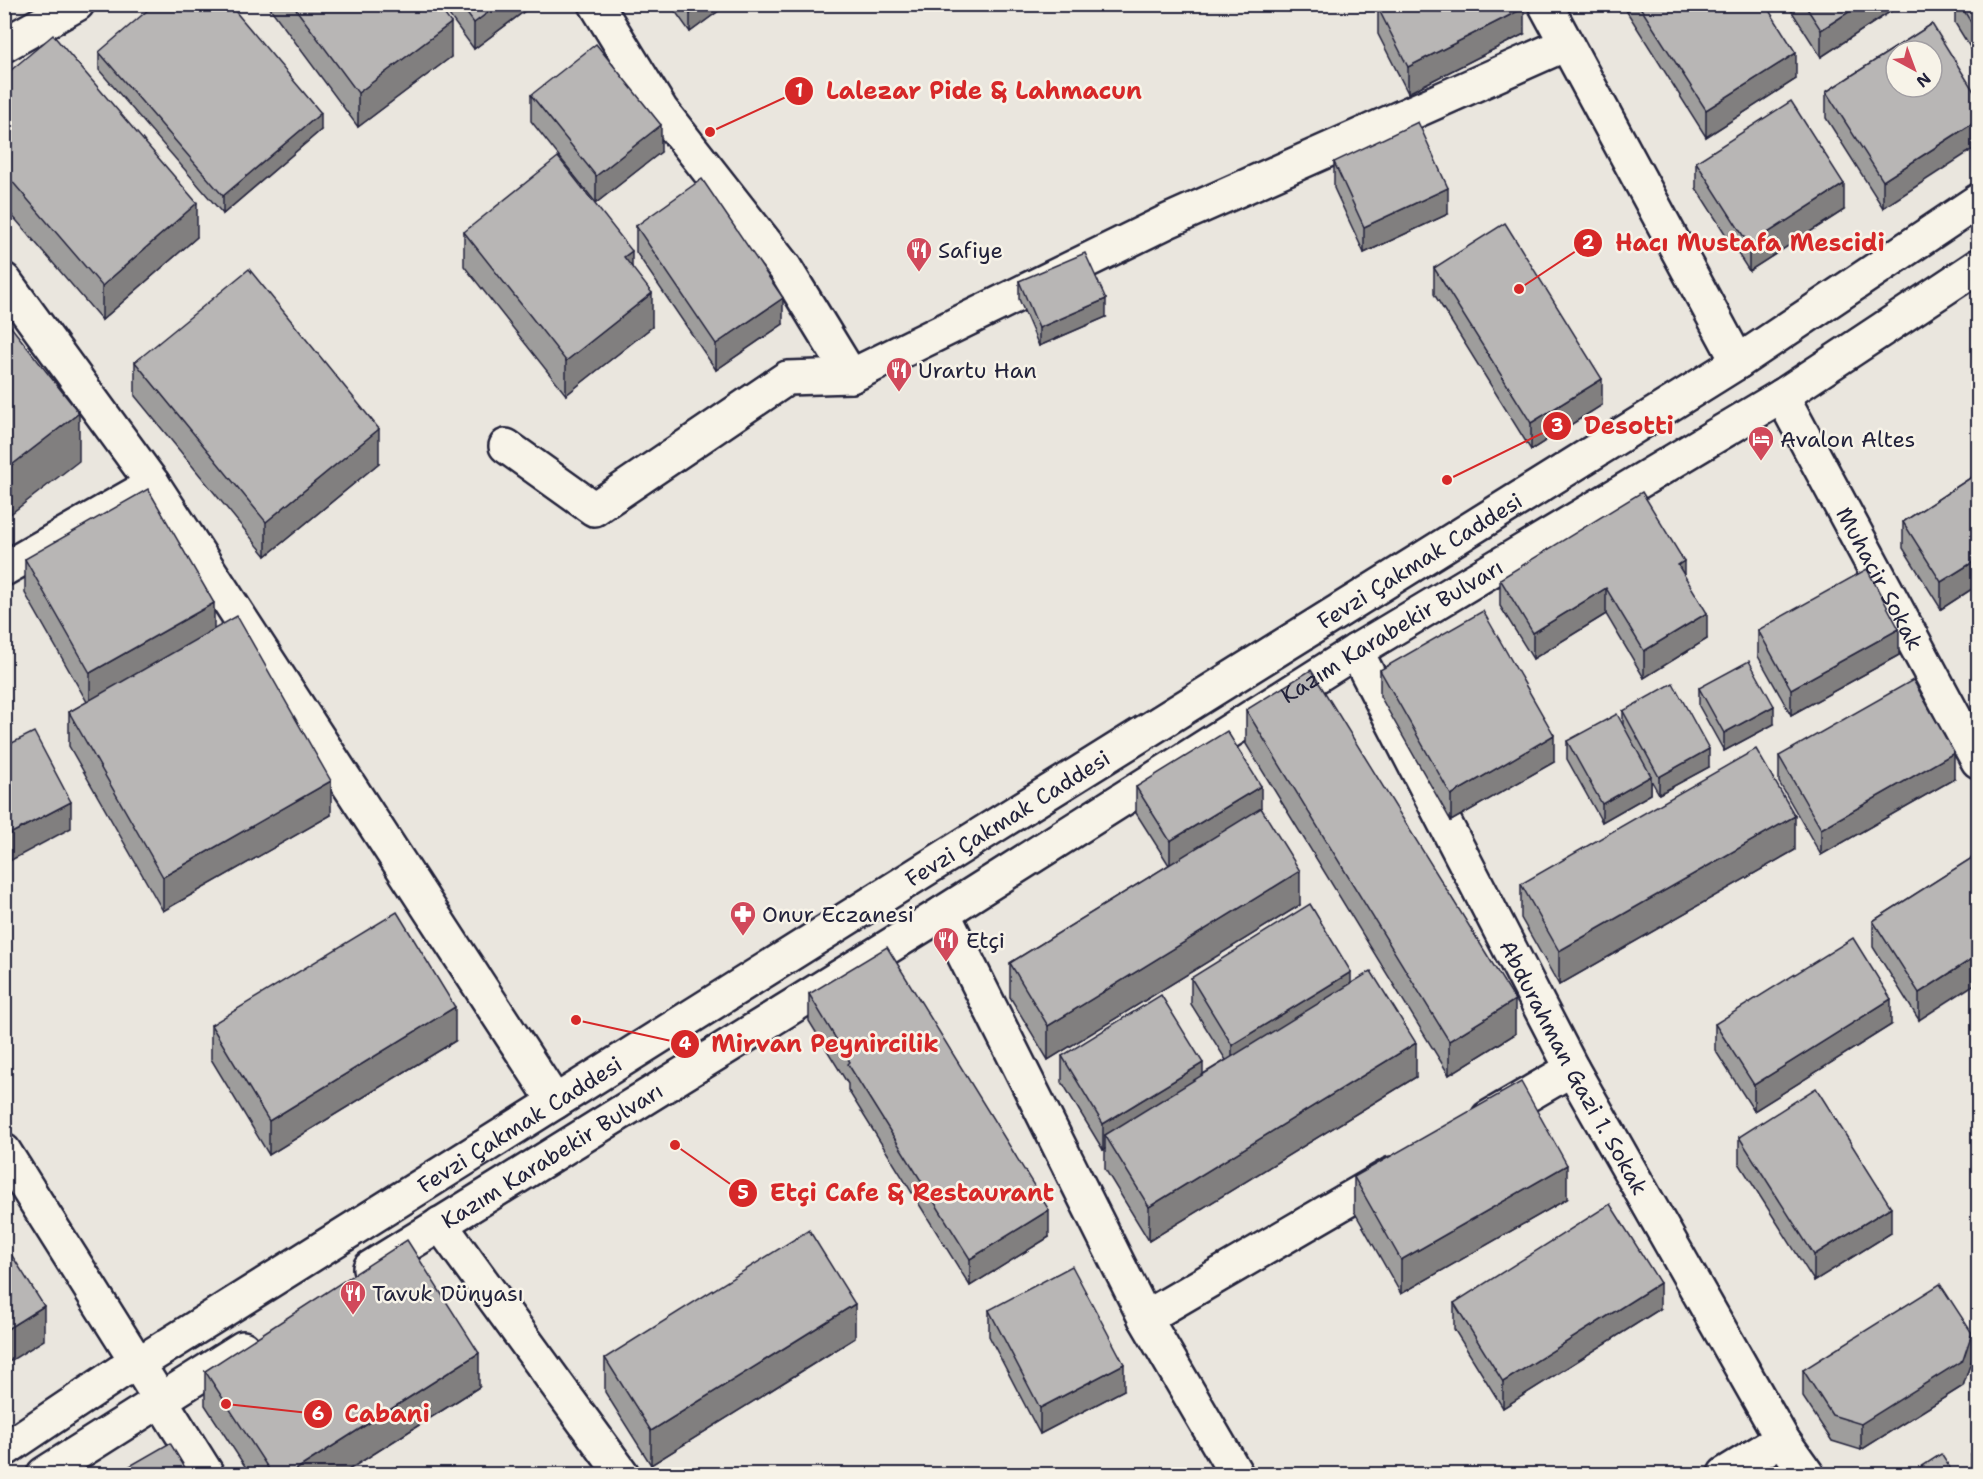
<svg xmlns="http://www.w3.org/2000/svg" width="1983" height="1479" font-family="'Shantell Sans',sans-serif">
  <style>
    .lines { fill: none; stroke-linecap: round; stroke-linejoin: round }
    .minor-casing { stroke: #22223b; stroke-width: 38 }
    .major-casing { stroke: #22223b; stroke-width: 38 }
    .minor { stroke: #f7f3e8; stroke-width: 33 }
    .major { stroke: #f7f3e8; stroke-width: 33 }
    .wall { fill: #9e9d9c; stroke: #22223b; stroke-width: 1.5 }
    .shaded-wall { fill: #817f7f; stroke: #22223b; stroke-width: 1.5 }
    .building { fill: #b8b6b5; stroke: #22223b; stroke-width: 1.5; fill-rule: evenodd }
    .labels { text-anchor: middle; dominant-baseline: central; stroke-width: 5; stroke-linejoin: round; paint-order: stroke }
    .poi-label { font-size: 22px; fill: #22223b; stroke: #f7f3e8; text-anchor: start }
    .street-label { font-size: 22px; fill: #22223b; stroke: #f7f3e8 }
    .leader { fill: none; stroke: #d62828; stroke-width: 2 }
    .callout-dot { fill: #d62828; stroke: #f7f3e8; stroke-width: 2 }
    .mark-label { font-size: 18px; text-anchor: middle; font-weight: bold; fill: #fff }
    .callout-label { font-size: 24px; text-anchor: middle; font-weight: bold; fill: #d62828; stroke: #f7f3e8; stroke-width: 5; stroke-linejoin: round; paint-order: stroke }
  </style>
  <rect width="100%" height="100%" fill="#eae6de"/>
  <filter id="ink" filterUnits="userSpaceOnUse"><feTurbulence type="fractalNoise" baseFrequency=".0167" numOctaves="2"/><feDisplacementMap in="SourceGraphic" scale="12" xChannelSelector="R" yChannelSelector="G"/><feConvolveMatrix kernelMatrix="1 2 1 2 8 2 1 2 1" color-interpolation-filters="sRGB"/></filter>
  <g filter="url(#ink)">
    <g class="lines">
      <!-- minor casing -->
      <g class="minor-casing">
        <g id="minor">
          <path d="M596,4L661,110L785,268L851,376"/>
          <path d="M1545,4L1738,362"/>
          <path d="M4,45L77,4"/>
          <path d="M4,280L153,484L555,1102"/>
          <path id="s1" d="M1782,396L1978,761"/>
          <path d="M506,446L594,509L787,378L851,376L1168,221L1566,44"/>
          <path d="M4,569L153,484"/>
          <path id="s2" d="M1356,651L1572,1069L1782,1439L1807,1474"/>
          <path d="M943,913L1145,1318L1236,1474"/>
          <path d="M1488,1118L1572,1069"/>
          <path d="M4,1151L207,1474"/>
          <path d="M440,1224L622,1474"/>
          <path d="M1145,1318L1392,1174"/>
          <path d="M1725,1474L1782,1439"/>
        </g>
      </g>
      <!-- major casing -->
      <g class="major-casing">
        <g id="major">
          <path id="s3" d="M370,1268L943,913L1356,651L1782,396L1978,266"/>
          <path id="s4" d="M4,1450L120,1372L138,1364L988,830L1738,362L1978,201"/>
          <path d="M44,1474L243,1348"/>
        </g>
      </g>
      <!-- minor -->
      <use href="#minor" class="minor"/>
      <!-- major -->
      <use href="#major" class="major"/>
    </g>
    <!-- wall -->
    <g class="wall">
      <path d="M267,4H437L451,57L358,127Z"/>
      <path d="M441,4H534L474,49Z"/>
      <path d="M670,4H728L690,32Z"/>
      <path d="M1622,4H1765L1796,79L1706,137Z"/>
      <path d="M1787,4H1902L1821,57Z"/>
      <path d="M1955,4H1978V60L1955,23Z"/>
      <path d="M1378,8L1524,34L1408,93L1378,34Z"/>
      <path d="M1932,24L1883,208L1826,118V92Z"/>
      <path d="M99,52L321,130L223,214L99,70Z"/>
      <path d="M4,76L197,237L102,320L4,206Z"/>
      <path d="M531,95L661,152L596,203L531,121Z"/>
      <path d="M1334,162L1448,214L1364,253L1334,188Z"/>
      <path d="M1696,162L1844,210L1749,271L1696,188Z"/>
      <path d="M636,226L783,324L716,370L636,252Z"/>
      <path d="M464,232L632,267L652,327L566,395L464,266Z"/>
      <path d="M1434,268L1602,405L1531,450L1434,294Z"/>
      <path d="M1019,281L1106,317L1039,346L1019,299Z"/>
      <path d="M135,362L379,463L266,556L135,396Z"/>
      <path d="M1978,473V585L1941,609L1903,548V522Z"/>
      <path d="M25,559L214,629L331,815L163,911L69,746V712L87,702L25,593Z"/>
      <path d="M1684,576L1707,639L1644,678L1606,614L1533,659L1500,606V579Z"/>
      <path d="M1758,630L1899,655L1791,715L1758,656Z"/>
      <path d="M1380,670L1554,762L1451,821L1380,696Z"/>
      <path d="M1699,688L1774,724L1724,751L1699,706Z"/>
      <path d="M1246,710L1515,1034L1449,1075L1246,744Z"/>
      <path d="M1623,711L1709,767L1659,794L1651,780V794L1602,822L1567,759V741L1623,724Z"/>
      <path d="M1779,756L1954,779L1821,855L1779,782Z"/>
      <path d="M1136,787L1261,808L1300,905L1048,1060L1010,997V963L1169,865L1136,813Z"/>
      <path d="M1795,850L1559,985L1521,918V884Z"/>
      <path d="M1978,854L1919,1020L1873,947V921Z"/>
      <path d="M1191,978L1351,983L1416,1077L1149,1241L1105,1169V1149L1103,1150L1062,1082V1056L1203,1074L1226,1060L1191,1004Z"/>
      <path d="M809,994L1049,1237L970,1286L848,1090V1084L809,1021Z"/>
      <path d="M1715,1024L1891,1025L1754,1111L1715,1050Z"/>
      <path d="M211,1025L455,1041L269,1155L211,1059Z"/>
      <path d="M1739,1137L1891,1233L1814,1281L1739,1163Z"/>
      <path d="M1354,1177L1567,1199L1401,1294L1354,1211Z"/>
      <path d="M1454,1303L1660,1309L1503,1408L1454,1329Z"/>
      <path d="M989,1310L1124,1390L1040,1434L989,1336Z"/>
      <path d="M855,1338L651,1465L605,1392V1358Z"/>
      <path d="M1972,1359L1963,1386L1861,1450L1832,1441L1803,1397V1370Z"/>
      <path d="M205,1371L479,1387L342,1474H250L205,1405Z"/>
      <path d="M1978,1449V1474H1973L1971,1472V1454Z"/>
    </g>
    <!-- shaded-wall -->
    <g class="shaded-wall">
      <path d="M499,4H534L474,49V23Z"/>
      <path d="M704,4H728L690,32V14Z"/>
      <path d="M1861,4H1902L1821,57V30Z"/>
      <path d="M1524,8V34L1408,93V67Z"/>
      <path d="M451,23V57L358,127V93Z"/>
      <path d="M1796,53V79L1706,137V110Z"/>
      <path d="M321,113V130L223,214V196Z"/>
      <path d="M1978,120V146L1883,208V181Z"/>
      <path d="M661,125V152L596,203V176Z"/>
      <path d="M1844,184V210L1749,271V245Z"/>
      <path d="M1448,188V214L1364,253V227Z"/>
      <path d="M197,203V237L102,320V286Z"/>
      <path d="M632,251V285L624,257Z"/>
      <path d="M652,293V327L566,395V361Z"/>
      <path d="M783,298V324L716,370V344Z"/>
      <path d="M1106,299V317L1039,346V328Z"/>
      <path d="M1602,379V405L1531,450V423Z"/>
      <path d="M79,413V461L4,519V471Z"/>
      <path d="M379,429V463L266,556V522Z"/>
      <path d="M1978,559V585L1941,609V582Z"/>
      <path d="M1684,561V587L1678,565Z"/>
      <path d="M1606,588V614L1533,659V633Z"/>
      <path d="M214,603V637L90,707V673Z"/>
      <path d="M1707,613V639L1644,678V651Z"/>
      <path d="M1899,629V655L1791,715V689Z"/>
      <path d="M1774,706V724L1724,751V733Z"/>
      <path d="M1554,735V762L1451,821V795Z"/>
      <path d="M1709,749V767L1659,794V777Z"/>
      <path d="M1954,753V779L1821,855V829Z"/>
      <path d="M1651,776V794L1602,822V804Z"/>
      <path d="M331,781V815L163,911V877Z"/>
      <path d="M1261,786V812L1170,868V841Z"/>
      <path d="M71,802V828L4,864V837Z"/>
      <path d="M1795,816V850L1559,985V951Z"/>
      <path d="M1300,871V905L1048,1060V1026Z"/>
      <path d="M1978,955V982L1919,1020V993Z"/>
      <path d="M1351,972V998L1232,1071V1045Z"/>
      <path d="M1891,999V1025L1754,1111V1085Z"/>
      <path d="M1515,1000V1034L1449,1075V1041Z"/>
      <path d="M455,1007V1041L269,1155V1121Z"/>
      <path d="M1416,1043V1077L1149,1241V1207Z"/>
      <path d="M1203,1063V1089L1105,1135V1149L1103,1150V1124Z"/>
      <path d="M1567,1165V1199L1401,1294V1260Z"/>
      <path d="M1891,1207V1233L1814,1281V1255Z"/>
      <path d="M1049,1210V1237L970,1286V1259Z"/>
      <path d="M1660,1283V1309L1503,1408V1382Z"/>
      <path d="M855,1304V1338L651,1465V1431Z"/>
      <path d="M44,1306V1340L4,1365V1331Z"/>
      <path d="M1972,1333V1359L1963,1386L1861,1450V1424Z"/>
      <path d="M479,1353V1387L342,1474H289Z"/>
      <path d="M1124,1364V1390L1040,1434V1408Z"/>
    </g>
    <!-- building -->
    <g class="building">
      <path d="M155,4H229L321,113L223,196L99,52Z"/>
      <path d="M292,4H437L451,23L358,93Z"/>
      <path d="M460,4H499L474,23Z"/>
      <path d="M683,4H704L690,14Z"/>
      <path d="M1384,4H1522L1524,8L1408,67L1378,8Z"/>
      <path d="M1638,4H1765L1796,53L1706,110Z"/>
      <path d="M1804,4H1861L1821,30Z"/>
      <path d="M1960,4H1978V34Z"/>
      <path d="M1932,24L1978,98V120L1883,181L1826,92ZM1896,51H1932V87H1896Z"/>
      <path d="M53,35L197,203L102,286L4,172V76Z"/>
      <path d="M596,44L661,125L596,176L531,95Z"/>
      <path d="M1791,101L1844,184L1749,245L1696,162Z"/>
      <path d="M1418,122L1448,188L1364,227L1334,162Z"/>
      <path d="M558,157L632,251L624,257L652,293L566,361L464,232Z"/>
      <path d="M702,179L783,298L716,344L636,226Z"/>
      <path d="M1505,223L1602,379L1531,423L1434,268Z"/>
      <path d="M1085,253L1106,299L1039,328L1019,281Z"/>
      <path d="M249,269L379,429L266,522L135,362Z"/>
      <path d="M4,318L79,413L4,471Z"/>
      <path d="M1978,473V559L1941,582L1903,522Z"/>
      <path d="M148,489L214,603L90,673L25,559Z"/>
      <path d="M1642,492L1684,561L1678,565L1707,613L1644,651L1606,588L1533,633L1500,579Z"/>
      <path d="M1867,569L1899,629L1791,689L1758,630Z"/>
      <path d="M1483,611L1554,735L1451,795L1380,670Z"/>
      <path d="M237,616L331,781L163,877L69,712Z"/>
      <path d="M1749,661L1774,706L1724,733L1699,688Z"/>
      <path d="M1311,670L1515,1000L1449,1041L1246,710Z"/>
      <path d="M1913,680L1954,753L1821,829L1779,756Z"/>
      <path d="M1673,683L1709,749L1659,777L1623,711Z"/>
      <path d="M1617,714L1651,776L1602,804L1567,741Z"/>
      <path d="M1227,731L1261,786L1170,841L1136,787Z"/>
      <path d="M34,732L71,802L4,837V747Z"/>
      <path d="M1756,749L1795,816L1559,951L1521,884Z"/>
      <path d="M1261,808L1300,871L1048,1026L1010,963Z"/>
      <path d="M1978,854V955L1919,993L1873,921Z"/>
      <path d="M1310,904L1351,972L1232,1045L1191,978Z"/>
      <path d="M397,912L455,1007L269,1121L211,1025Z"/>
      <path d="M1853,938L1891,999L1754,1085L1715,1024Z"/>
      <path d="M887,947L1049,1210L970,1259L848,1064L850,1062L809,994Z"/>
      <path d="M1371,971L1416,1043L1149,1207L1105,1135Z"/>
      <path d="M1161,995L1203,1063L1103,1124L1062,1056Z"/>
      <path d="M1521,1082L1567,1165L1401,1260L1354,1177Z"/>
      <path d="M1816,1088L1891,1207L1814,1255L1739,1137Z"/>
      <path d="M1610,1204L1660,1283L1503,1382L1454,1303Z"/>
      <path d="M809,1230L855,1304L651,1431L605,1358Z"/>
      <path d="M407,1240L479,1353L289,1474H272L205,1371Z"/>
      <path d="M4,1243L44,1306L4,1331Z"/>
      <path d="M1072,1266L1124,1364L1040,1408L989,1310Z"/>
      <path d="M1940,1284L1972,1333L1963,1360L1861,1424L1832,1415L1803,1370Z"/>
      <path d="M170,1443L189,1474H116Z"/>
      <path d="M1978,1449V1464L1971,1454Z"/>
      <path d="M1941,1454L1954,1474H1910Z"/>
    </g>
  </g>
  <!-- icons -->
  <defs>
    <g id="restaurant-pin" transform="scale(1.35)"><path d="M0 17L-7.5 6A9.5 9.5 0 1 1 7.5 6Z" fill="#d1495b" stroke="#f7f3e8"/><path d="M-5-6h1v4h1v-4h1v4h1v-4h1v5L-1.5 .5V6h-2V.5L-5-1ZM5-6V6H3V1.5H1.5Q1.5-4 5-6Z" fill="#fff"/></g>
    <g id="hotel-pin" transform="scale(1.35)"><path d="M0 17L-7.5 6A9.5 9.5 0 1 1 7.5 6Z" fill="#d1495b" stroke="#f7f3e8"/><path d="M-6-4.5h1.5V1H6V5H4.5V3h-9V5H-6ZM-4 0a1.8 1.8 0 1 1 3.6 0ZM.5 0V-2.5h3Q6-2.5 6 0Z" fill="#fff"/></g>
    <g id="pharmacy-pin" transform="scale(1.35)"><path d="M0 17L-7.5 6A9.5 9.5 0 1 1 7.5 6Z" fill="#d1495b" stroke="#f7f3e8"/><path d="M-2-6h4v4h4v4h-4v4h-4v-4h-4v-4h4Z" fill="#fff"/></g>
  </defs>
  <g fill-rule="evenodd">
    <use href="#restaurant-pin" x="919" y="250"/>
    <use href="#restaurant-pin" x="899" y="370"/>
    <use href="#hotel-pin" x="1761" y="439"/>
    <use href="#pharmacy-pin" x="743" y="914"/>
    <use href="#restaurant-pin" x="946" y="940"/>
    <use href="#restaurant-pin" x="353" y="1293"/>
  </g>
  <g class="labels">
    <!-- poi labels -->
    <g class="poi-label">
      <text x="938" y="250">Safiye</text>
      <text x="918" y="370">Urartu Han</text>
      <text x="1780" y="439">Avalon Altes</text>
      <text x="762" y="914">Onur Eczanesi</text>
      <text x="966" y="940">Etçi</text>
      <text x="372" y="1293">Tavuk Dünyası</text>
    </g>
    <!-- street labels -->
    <g class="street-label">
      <text stroke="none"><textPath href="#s4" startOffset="1672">Fevzi Çakmak Caddesi</textPath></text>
      <text stroke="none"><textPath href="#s1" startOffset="207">Muhacir Sokak</textPath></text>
      <text stroke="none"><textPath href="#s3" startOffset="1204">Kazım Karabekir Bulvarı</textPath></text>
      <text stroke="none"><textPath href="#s4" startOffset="1186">Fevzi Çakmak Caddesi</textPath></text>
      <text stroke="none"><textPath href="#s2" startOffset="470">Abdurahman Gazi 1. Sokak</textPath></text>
      <text stroke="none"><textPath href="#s4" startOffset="610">Fevzi Çakmak Caddesi</textPath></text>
      <text stroke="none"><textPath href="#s3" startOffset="214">Kazım Karabekir Bulvarı</textPath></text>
    </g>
  </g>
  <!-- callouts -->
  <path class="leader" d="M710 132L799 91M1519 289L1588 243M1447 480L1557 426M576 1020L685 1044M675 1145L743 1193M226 1404L318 1414"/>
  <g class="callout-dot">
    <circle cx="710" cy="132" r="6"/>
    <circle cx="1519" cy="289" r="6"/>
    <circle cx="1447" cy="480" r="6"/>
    <circle cx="576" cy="1020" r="6"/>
    <circle cx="675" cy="1145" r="6"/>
    <circle cx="226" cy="1404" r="6"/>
    <circle cx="799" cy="91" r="15"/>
    <circle cx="1588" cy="243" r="15"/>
    <circle cx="1557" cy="426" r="15"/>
    <circle cx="685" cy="1044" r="15"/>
    <circle cx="743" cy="1193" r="15"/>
    <circle cx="318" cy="1414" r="15"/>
  </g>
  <g class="mark-label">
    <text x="799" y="97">1</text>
    <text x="1588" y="249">2</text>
    <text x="1557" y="432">3</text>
    <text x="685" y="1050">4</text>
    <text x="743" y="1199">5</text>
    <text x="318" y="1420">6</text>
  </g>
  <g class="callout-label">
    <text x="984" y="99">Lalezar Pide &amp; Lahmacun</text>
    <text x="1750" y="251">Hacı Mustafa Mescidi</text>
    <text x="1629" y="434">Desotti</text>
    <text x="825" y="1052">Mirvan Peynircilik</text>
    <text x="912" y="1201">Etçi Cafe &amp; Restaurant</text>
    <text x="387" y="1422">Cabani</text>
  </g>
  <!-- margin -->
  <rect width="1983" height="1479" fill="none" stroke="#f7f3e8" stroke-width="24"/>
  <rect x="12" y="12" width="1959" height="1455" fill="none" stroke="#22223b" stroke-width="2" filter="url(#ink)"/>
  <!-- north arrow -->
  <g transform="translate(1914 69) rotate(139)"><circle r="28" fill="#f7f3e8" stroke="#a29fa3" stroke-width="1.5"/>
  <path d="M0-4.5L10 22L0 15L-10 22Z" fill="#d1495b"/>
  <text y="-9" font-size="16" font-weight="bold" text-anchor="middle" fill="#22223b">N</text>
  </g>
</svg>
